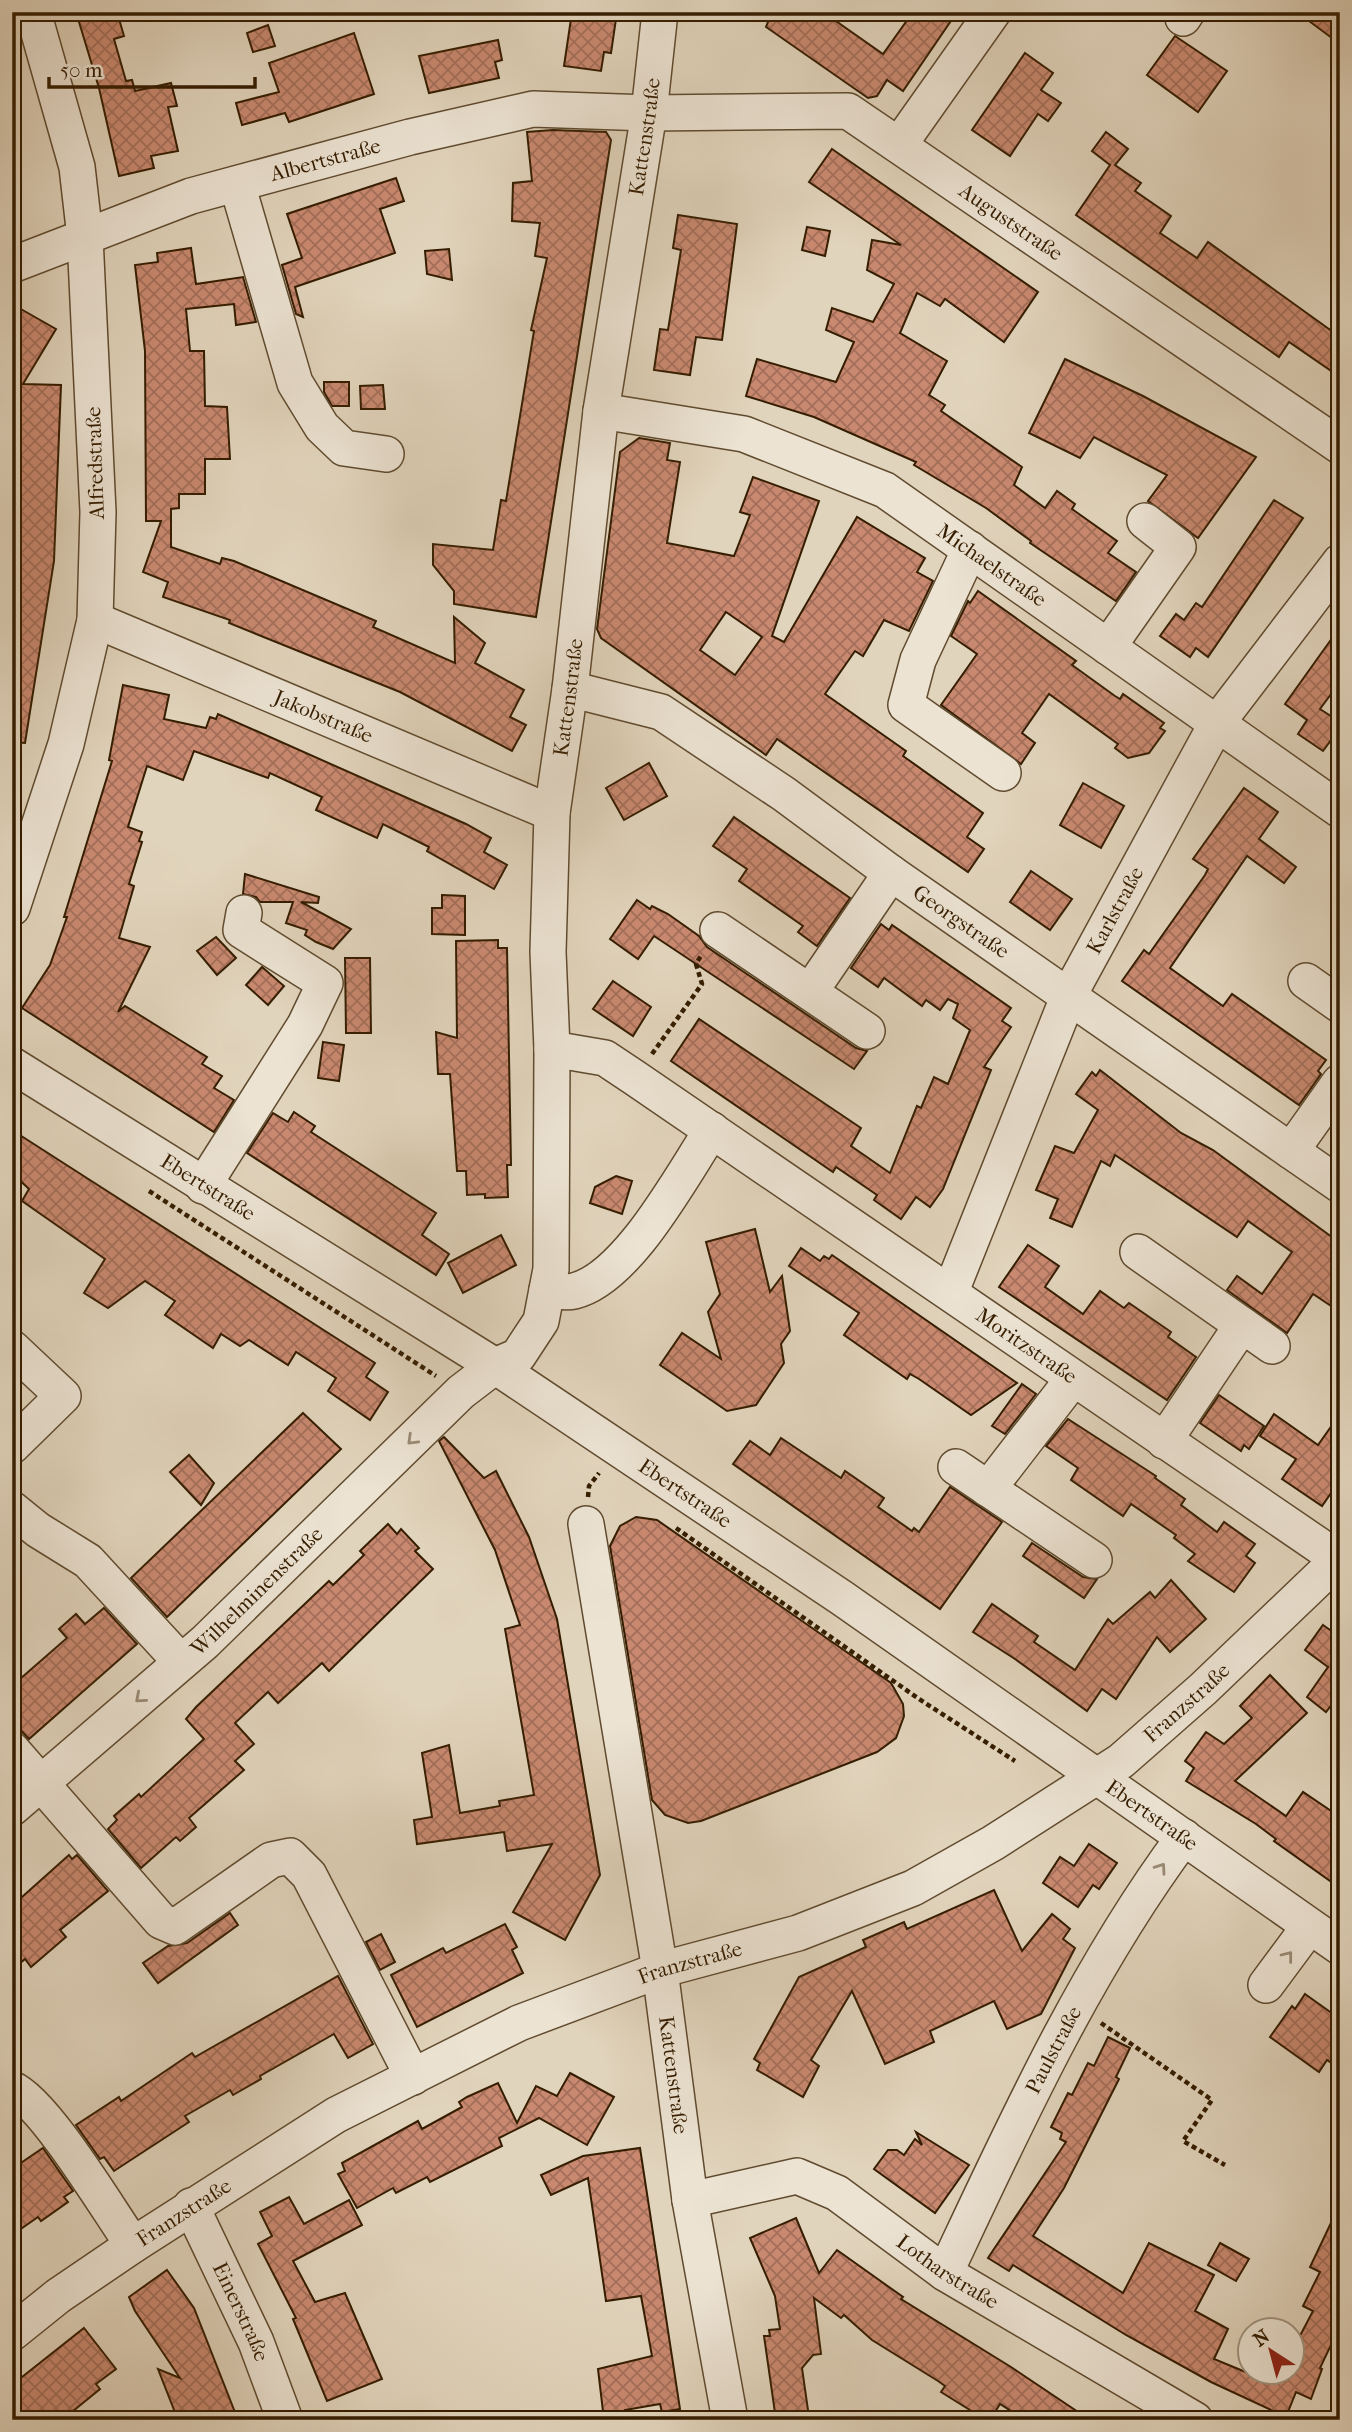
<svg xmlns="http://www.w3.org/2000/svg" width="1352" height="2432" font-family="'IM FELL French Canon',serif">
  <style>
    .building { fill: url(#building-cross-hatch); stroke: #351d00; stroke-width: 2; fill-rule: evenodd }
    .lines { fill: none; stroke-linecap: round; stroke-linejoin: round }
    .minor-casing { stroke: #604b2f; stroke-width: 38 }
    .path { stroke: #351d00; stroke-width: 4.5; stroke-dasharray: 5 3.5; stroke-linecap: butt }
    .minor { stroke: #ece3d3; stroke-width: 35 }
    .oneway { stroke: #9a8a74 }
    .labels { text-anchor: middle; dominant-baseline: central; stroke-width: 7; stroke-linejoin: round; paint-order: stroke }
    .street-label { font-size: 21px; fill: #351d00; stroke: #ece3d3 }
  </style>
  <defs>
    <pattern id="building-cross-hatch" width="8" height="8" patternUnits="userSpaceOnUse" patternTransform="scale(1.75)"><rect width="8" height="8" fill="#c98970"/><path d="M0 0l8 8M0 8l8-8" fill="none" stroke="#a46f5a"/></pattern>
  </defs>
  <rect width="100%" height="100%" fill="#e1d4bc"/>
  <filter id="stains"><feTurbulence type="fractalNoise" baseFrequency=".00286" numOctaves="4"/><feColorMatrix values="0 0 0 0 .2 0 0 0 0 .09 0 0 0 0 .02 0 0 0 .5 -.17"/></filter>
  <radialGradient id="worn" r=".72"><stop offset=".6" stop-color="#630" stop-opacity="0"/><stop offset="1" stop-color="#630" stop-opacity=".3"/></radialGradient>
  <!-- building -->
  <g class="building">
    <path d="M76,12H117L124,36L114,39L126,81L132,80L135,91L171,83L177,106L168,107L178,151L151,156L154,168L119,176L99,88Z"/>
    <path d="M572,12H617L611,53L604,52L601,71L564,66Z"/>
    <path d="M772,12H823L883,54L913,12H957L903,91L887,80L877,96L868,98L766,27Z"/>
    <path d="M1297,12H1340V44Z"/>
    <path d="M268,25L275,46L253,52L247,33Z"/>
    <path d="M354,33L374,94L289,122L285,113L242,125L236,103L279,92L269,63Z"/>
    <path d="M1175,36L1227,71L1198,112L1147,75Z"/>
    <path d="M498,40L502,60L495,62L499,78L429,93L419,56Z"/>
    <path d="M1025,53L1053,73L1041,90L1061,103L1048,121L1038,114L1010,156L972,130Z"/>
    <path d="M553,130L606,132L611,140L536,617L454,604V591L433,565V544L493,550L501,500L506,501L534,331L531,330L547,258L535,256L540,223L512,221L513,183L532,181L527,132Z"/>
    <path d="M1106,132L1128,149L1115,165L1141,183L1135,191L1171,216L1160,233L1197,258L1208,242L1340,337V377L1289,342L1279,357L1076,215L1110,165L1092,151Z"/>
    <path d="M832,149L1038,292L1004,342L945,299L940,306L917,293L900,333L947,361L929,395L945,405L941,411L1022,467L1014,485L1045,508L1057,491L1075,504L1072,509L1117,541L1108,553L1136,572L1116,601L1030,543L1031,541L986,508L914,465L916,462L814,417L746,396L757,359L836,382L854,342L826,330L832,308L873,322L894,284L867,270L872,240L901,245L809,182Z"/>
    <path d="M396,178L404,201L380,209L395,253L295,287L303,317L296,314L282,265L302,258L287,214Z"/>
    <path d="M678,215L737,224L722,340L696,337L690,375L654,370L660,329L668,330L681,250L673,248Z"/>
    <path d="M807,227L830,231L825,256L802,250Z"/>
    <path d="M191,248L196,284L243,277L256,322L236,325L234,304L186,309L190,351H204L205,406L227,407L230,459H205V494H179V508L171,509V547L220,564L222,558L234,561L376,621L373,627L455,663L454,617L485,643L475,663L524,690L510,717L526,725L512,751L400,692L229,623L230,620L163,597L168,582L143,572L161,521H146L145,351L135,265L158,262L157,253Z"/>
    <path d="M449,249L452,280L427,274L425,251Z"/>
    <path d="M12,304L56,329L23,384L61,385L54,561L25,743L12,742Z"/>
    <path d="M1065,359L1143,396L1256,457L1198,538L1148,501L1167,475L1094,437L1080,458L1029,433Z"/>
    <path d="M324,382H349V406H332L324,392Z"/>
    <path d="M383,385L385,409H361L360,386Z"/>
    <path d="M639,438L670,443L667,460L680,462L667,543L734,556L750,515L740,512L753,477L819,501L772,636L784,642L857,517L925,558L917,572L933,581L909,631L884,620L863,656L855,651L825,694L906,751L903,756L983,813L967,837L984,849L968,872L777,739L766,755L601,638L597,629L620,452ZM726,612L762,637L735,675L700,650Z"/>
    <path d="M1274,500L1303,518L1208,657L1196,648L1190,657L1160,636L1176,614L1184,620L1196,603L1202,607Z"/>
    <path d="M978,591L1076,661L1072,665L1115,696L1120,699L1123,694L1164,723L1160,728L1165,731L1149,753L1128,758L1115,748L1118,744L1049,694L1022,733L1035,743L1021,764L941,705L977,654L951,636L968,601L970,603Z"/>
    <path d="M1340,627V682L1320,709L1340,722V728L1323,751L1298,734L1307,720L1285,704Z"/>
    <path d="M123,685L169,695L164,719L206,728L210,717L216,719L218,714L466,824L491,838L484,852L507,865L494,889L427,851L429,847L383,824L377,838L316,810L322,797L270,773L268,778L194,751L183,780L147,766L128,827L142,832L139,841L142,842L129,884L134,886L119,938L150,947L118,1012L125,1006L167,1032L207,1057L202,1064L222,1076L214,1088L234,1100L214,1132L22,1008L50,965L67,917H64L112,761L109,760Z"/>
    <path d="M649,763L667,796L624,820L606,788Z"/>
    <path d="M1083,783L1124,806L1101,848L1060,825Z"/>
    <path d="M1244,788L1278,812L1259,839L1296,867L1284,883L1247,856L1170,968L1223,1006L1232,994L1326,1060L1318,1071L1321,1074L1299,1105L1122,981L1144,950L1149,954L1205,875L1208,869L1193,859Z"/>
    <path d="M734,817L850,898L817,946L798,932L803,926L739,881L747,869L713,846Z"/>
    <path d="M1031,871L1072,899L1050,930L1010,902Z"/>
    <path d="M245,874L319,897L318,903L301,902L351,929L333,949L316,942L305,935L307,930L286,923L293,902H260L256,897L243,894Z"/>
    <path d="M442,895L465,896V935L432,934V908H442Z"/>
    <path d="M637,900L650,909L652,906L668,914L699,936L707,947L856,1048L867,1051L854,1069L654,936L638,959L610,939Z"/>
    <path d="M881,924L889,930L892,925L1011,1008L1002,1021L1011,1027L984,1067L991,1070L943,1189L930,1207L916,1197L901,1219L874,1200L877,1195L836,1167L833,1172L671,1061L699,1019L861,1128L851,1146L890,1173L917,1106L921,1108L934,1077L948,1084L970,1030L953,1018L958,1004L948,999L940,1010L926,1000L922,1006L884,978L878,987L851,968Z"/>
    <path d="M216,937L236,958L217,975L197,951Z"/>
    <path d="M498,940V948H507L511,1165H507L508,1197L485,1198V1194L467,1195L466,1171H457L450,1074H438L436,1032L457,1038L456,941Z"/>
    <path d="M345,958H370L371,1033H346Z"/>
    <path d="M262,967L284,986L268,1005L246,985Z"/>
    <path d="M613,981L651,1007L633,1036L593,1009Z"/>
    <path d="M323,1042L344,1045L339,1081L318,1078Z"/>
    <path d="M1100,1070L1181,1133L1213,1150L1340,1243V1312L1313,1294L1287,1333L1227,1290L1237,1276L1262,1294L1292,1252L1248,1221L1237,1237L1115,1155L1110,1166L1101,1161L1072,1227L1050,1218L1058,1199L1036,1190L1055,1146L1074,1153L1098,1110L1076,1094L1092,1072L1096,1076Z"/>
    <path d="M294,1112L315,1126L311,1132L436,1213L422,1235L449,1254L436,1275L247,1153L273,1113L288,1122Z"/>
    <path d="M12,1130L375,1363L366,1377L388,1392L370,1420L328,1391L336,1378L296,1352L288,1365L249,1340L240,1346L221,1334L213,1348L165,1315L175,1301L145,1281L108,1308L84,1293L105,1259L22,1201L29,1189L12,1173Z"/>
    <path d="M616,1176L632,1181L622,1214L590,1203L595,1187Z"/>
    <path d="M755,1229L770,1292L782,1276L790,1331L781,1344L784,1363L756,1405L727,1411L660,1365L682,1333L721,1359L708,1312L720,1294L706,1242Z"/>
    <path d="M501,1235L516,1265L463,1293L448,1263Z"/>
    <path d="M1028,1245L1059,1266L1045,1287L1083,1314L1100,1291L1124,1308L1129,1303L1171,1332L1168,1337L1196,1357L1167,1400L999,1287Z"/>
    <path d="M801,1248L820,1261L824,1256L829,1259L832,1255L1017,1383L971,1415L919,1379L910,1374L907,1379L844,1335L859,1313L789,1266Z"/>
    <path d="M1022,1384L1036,1394L1005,1434L992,1426Z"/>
    <path d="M1219,1395L1264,1426L1249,1449L1244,1445L1241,1451L1200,1423Z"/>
    <path d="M303,1413L341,1449L167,1617L131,1578Z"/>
    <path d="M1274,1414L1318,1445L1340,1414V1480L1322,1506L1282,1479L1296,1459L1260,1436Z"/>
    <path d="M1068,1419L1156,1476L1155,1478L1185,1499L1181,1505L1217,1532L1224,1522L1255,1544L1246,1556L1255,1563L1234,1592L1188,1561L1195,1554L1174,1538L1176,1535L1131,1504L1123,1516L1071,1480L1078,1468L1046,1446Z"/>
    <path d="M444,1437L484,1478L496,1471L529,1537L557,1619L600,1875L565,1940L513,1912L552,1844L507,1851L504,1832L417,1844L414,1820L432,1817L422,1753L449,1745L460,1813L500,1806L499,1801L534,1795L505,1629L520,1625L495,1550L439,1441Z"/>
    <path d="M781,1438L841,1478L845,1471L884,1498L878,1507L912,1531L914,1528L919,1532L950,1487L1002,1522L940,1609L733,1464L750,1441L770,1455Z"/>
    <path d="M189,1455L214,1483L201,1505L170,1472Z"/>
    <path d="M636,1517L657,1520L891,1683L903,1704L904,1716L896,1738L877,1752L701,1821L688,1823L665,1815L652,1800L610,1546L620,1526Z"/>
    <path d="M388,1524L397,1534L401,1529L419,1548L415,1551L433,1569L329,1671L322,1663L278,1703L268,1692L235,1723L254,1744L235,1761L244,1770L189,1818L196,1827L180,1841L176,1837L141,1868L108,1829L117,1820L114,1816L139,1794L141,1797L204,1739L186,1719L196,1707L329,1581L333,1585L364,1555L360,1551Z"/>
    <path d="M1032,1543L1083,1577L1097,1579L1084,1598L1023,1556Z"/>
    <path d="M1171,1580L1206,1619L1170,1652L1157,1637L1116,1699L1102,1689L1087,1711L1015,1659L973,1632L992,1604L1038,1636L1034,1642L1075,1670L1108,1619L1113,1624L1150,1592L1155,1598Z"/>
    <path d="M104,1608L137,1644L29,1739L12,1721V1686L67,1638L59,1629L76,1614L85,1624Z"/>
    <path d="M1323,1625L1340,1637V1694L1326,1712L1307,1697L1328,1667L1305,1650Z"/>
    <path d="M1270,1675L1307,1713L1235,1781L1286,1816L1303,1792L1340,1817V1888L1274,1841L1276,1839L1256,1824L1186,1781L1194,1768L1185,1761L1206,1732L1224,1744L1252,1718L1240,1706Z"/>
    <path d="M1089,1844L1117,1863L1099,1889L1093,1885L1078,1907L1043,1883L1060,1857L1074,1866Z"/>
    <path d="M69,1855L72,1859L77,1855L108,1891L60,1930L66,1937L31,1967L25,1959L12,1970V1906Z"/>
    <path d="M994,1890L1022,1951L1052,1914L1070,1929L1063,1939L1075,1948L1041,2014L1007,2029L994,2001L930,2031L934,2042L885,2064L852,1991L811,2060L819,2066L803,2097L757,2070L760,2063L754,2059L799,1977L866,1947L863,1940L904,1922L907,1929Z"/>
    <path d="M230,1913L238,1925L158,1983L143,1963L168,1946L187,1943Z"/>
    <path d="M505,1924L517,1947L512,1950L523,1973L417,2027L391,1975L443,1948L446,1953Z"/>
    <path d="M381,1934L395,1962L380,1970L366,1942Z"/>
    <path d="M338,1976L373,2044L348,2058L334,2034L260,2076L261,2079L233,2095L230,2090L185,2116L189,2122L114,2171L104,2157L100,2159L76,2125L119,2097L121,2101L192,2053L195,2057Z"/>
    <path d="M1305,1994L1340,2019V2069L1327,2060L1319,2072L1270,2037L1292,2006L1295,2009Z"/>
    <path d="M1108,2037L1130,2048L1116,2077L1119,2079L1064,2188L1033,2236L1123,2293L1149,2243L1214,2275L1195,2311L1228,2329L1214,2359L1265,2380L1249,2372H1292V2351L1313,2311L1303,2306L1320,2272L1310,2267L1340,2204V2326L1320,2368L1322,2369L1311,2399L1296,2392L1286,2417L1211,2382L1126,2335L1013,2265L1009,2271L988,2258L1066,2142L1060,2139L1062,2133L1051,2127L1068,2093L1072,2095L1088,2063L1094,2066Z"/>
    <path d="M570,2073L614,2097L587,2145L539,2118L499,2138L502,2146L430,2182L427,2177L396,2193L393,2188L357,2208L338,2174L345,2171L342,2163L418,2121L422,2129L462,2107L459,2102L467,2097L498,2083L517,2123L536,2086L557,2096Z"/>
    <path d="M916,2132L969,2165L935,2213L874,2169L888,2150H897L904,2155L915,2139L922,2145Z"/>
    <path d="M43,2148L73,2191L64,2197L68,2202L41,2221L38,2217L12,2235V2169Z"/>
    <path d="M640,2148L680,2409L662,2412L660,2404L625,2410L627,2420H604L598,2369L652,2356L641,2296L606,2301L588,2178L551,2195L541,2175L583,2156Z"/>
    <path d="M289,2197L304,2224L349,2200L362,2225L293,2261L315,2302L345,2293L382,2379L327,2401L293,2319L296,2318L258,2244L272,2236L260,2212Z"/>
    <path d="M796,2218L819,2273L837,2250L903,2297L901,2299L1011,2367L1090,2420H1025L1000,2404L990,2420H986L941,2392L945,2386L938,2381L872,2340L844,2315L841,2318L814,2298L821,2354L813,2355L802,2368L809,2417L776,2420L764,2336H770L769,2330L780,2329L775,2296L750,2238Z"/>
    <path d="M1220,2243L1249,2259L1236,2281L1208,2265Z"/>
    <path d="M167,2270L194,2308L238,2420H178L158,2369L180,2378L135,2311L129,2297Z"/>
    <path d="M84,2328L116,2369L96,2384L100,2389L62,2420H12V2385Z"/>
  </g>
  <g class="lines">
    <!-- minor casing -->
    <g class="minor-casing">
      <g id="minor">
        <path d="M1183,18L1187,12"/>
        <path d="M899,145L993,12"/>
        <path d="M237,184L295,383L322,427L344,448L386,454"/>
        <path id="s1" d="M12,265L191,196L410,137L533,109L649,113L848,111L1340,446"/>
        <path id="s2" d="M601,411L744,434L885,490L1340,810"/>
        <path d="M970,549L918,660L906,705L1003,773"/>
        <path id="s3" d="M95,620L552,813"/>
        <path d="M1108,647L1178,547L1145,521"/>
        <path id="s4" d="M570,689L661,712L784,794L891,873L1340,1185"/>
        <path d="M12,908L66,744L95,620L98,512L85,237L77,167L33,12"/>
        <path d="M718,930L867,1031"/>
        <path d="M1306,981L1340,1005"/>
        <path d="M810,992L891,873"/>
        <path id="s5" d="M552,1049L605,1058L635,1078L1340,1560"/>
        <path id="s6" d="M12,1065L495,1366L842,1598L1340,1947"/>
        <path d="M1291,1151L1340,1082"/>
        <path d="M203,1186L305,1025L325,983L241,930L244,913"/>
        <path d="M1138,1252L1272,1346"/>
        <path d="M547,1290C555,1291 566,1293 574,1291C628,1278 682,1175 712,1130"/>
        <path id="s7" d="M951,1291L1069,995L1217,723L1340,562"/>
        <path d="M12,1348L63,1396L12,1446"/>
        <path d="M1164,1441L1242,1325"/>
        <path d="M956,1467L1094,1560"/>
        <path d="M988,1489L1073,1379"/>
        <path d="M12,1509L38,1530L88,1561L181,1662"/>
        <path id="s8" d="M586,1524L660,1970L690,2200L730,2420"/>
        <path d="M12,1750L161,1921L175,1927L271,1860L290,1856L309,1875L413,2077"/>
        <path id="s9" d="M12,1808L205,1642L461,1392L495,1366L518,1356L541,1321L551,1269L552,1049L548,952L552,813L570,689L601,411L649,113L660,12"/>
        <path d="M1266,1985L1309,1927"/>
        <path d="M12,2089C45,2103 109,2211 133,2245"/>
        <path id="s10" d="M690,2200L797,2176L837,2193L945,2273L1195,2420"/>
        <path id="s11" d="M191,2206L256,2342L285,2420"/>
        <path id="s12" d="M945,2273C1015,2124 1085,1970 1184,1837"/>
        <path id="s13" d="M12,2333L58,2296L133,2245L336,2115L519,2023L660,1970L798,1933L913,1888L993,1843L1121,1761L1203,1689L1340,1558"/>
      </g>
    </g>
    <!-- path -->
    <g class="path">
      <path d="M652,1054L702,984L696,964L702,954"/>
      <path d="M149,1191L436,1376"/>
      <path d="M588,1497L589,1486L599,1473"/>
      <path d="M676,1528L919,1699L1015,1761"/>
      <path d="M1101,2023L1212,2100L1183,2141L1225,2165"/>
    </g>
    <!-- minor -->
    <use href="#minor" class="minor"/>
  </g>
  <!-- one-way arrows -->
  <defs><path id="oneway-chevron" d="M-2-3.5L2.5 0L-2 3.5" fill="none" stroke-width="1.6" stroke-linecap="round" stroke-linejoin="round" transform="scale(1.75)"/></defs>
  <g class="oneway">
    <use href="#oneway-chevron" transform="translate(412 1440) rotate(136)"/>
    <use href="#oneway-chevron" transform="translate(140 1698) rotate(139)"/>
    <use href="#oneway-chevron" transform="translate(1161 1868) rotate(-55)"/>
    <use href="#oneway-chevron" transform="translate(1288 1956) rotate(-52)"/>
  </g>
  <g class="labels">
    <!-- street labels -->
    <g class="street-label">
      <text stroke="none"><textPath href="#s9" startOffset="1914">Kattenstraße</textPath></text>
      <text stroke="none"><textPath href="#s1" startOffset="331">Albertstraße</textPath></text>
      <text stroke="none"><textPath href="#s1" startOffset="1057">Auguststraße</textPath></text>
      <text transform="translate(95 463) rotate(-92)">Alfredstraße</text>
      <text stroke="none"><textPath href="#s2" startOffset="427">Michaelstraße</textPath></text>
      <text stroke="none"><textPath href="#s9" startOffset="1348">Kattenstraße</textPath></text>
      <text stroke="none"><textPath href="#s3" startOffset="248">Jakobstraße</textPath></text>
      <text stroke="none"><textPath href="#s7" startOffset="415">Karlstraße</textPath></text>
      <text stroke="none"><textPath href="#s4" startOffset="460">Georgstraße</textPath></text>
      <text stroke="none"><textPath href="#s6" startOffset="231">Ebertstraße</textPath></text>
      <text stroke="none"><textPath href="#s5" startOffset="564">Moritzstraße</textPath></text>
      <text stroke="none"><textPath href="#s6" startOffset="798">Ebertstraße</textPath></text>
      <text stroke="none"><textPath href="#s9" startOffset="327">Wilhelminenstraße</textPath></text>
      <text stroke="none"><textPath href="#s13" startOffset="1344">Franzstraße</textPath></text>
      <text stroke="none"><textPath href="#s6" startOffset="1365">Ebertstraße</textPath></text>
      <text stroke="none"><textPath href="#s13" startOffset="777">Franzstraße</textPath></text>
      <text stroke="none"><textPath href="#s12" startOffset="248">Paulstraße</textPath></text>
      <text stroke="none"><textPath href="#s8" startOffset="558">Kattenstraße</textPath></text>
      <text stroke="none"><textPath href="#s13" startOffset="210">Franzstraße</textPath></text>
      <text stroke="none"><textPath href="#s10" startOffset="289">Lotharstraße</textPath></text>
      <text stroke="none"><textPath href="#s11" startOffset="117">Einerstraße</textPath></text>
    </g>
  </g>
  <!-- margin -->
  <rect width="1352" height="2432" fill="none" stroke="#e1d4bc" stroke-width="42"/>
  <rect x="14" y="14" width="1324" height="2404" fill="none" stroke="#351d00" stroke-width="3.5"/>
  <rect x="21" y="21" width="1310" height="2390" fill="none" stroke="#351d00" stroke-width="2"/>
  <!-- north arrow -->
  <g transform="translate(1271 2351) rotate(324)"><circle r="33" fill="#ece3d3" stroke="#a3947f" stroke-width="2"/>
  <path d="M0-5L12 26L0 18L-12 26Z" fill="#8f2418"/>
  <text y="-10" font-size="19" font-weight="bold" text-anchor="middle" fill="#351d00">N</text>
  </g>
  <!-- scale -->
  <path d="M49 77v10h206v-10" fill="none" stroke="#351d00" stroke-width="3.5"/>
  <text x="60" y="77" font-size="21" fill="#351d00" stroke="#ece3d3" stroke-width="5" paint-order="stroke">50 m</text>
  <rect width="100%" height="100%" filter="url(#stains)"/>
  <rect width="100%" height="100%" fill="url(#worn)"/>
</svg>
